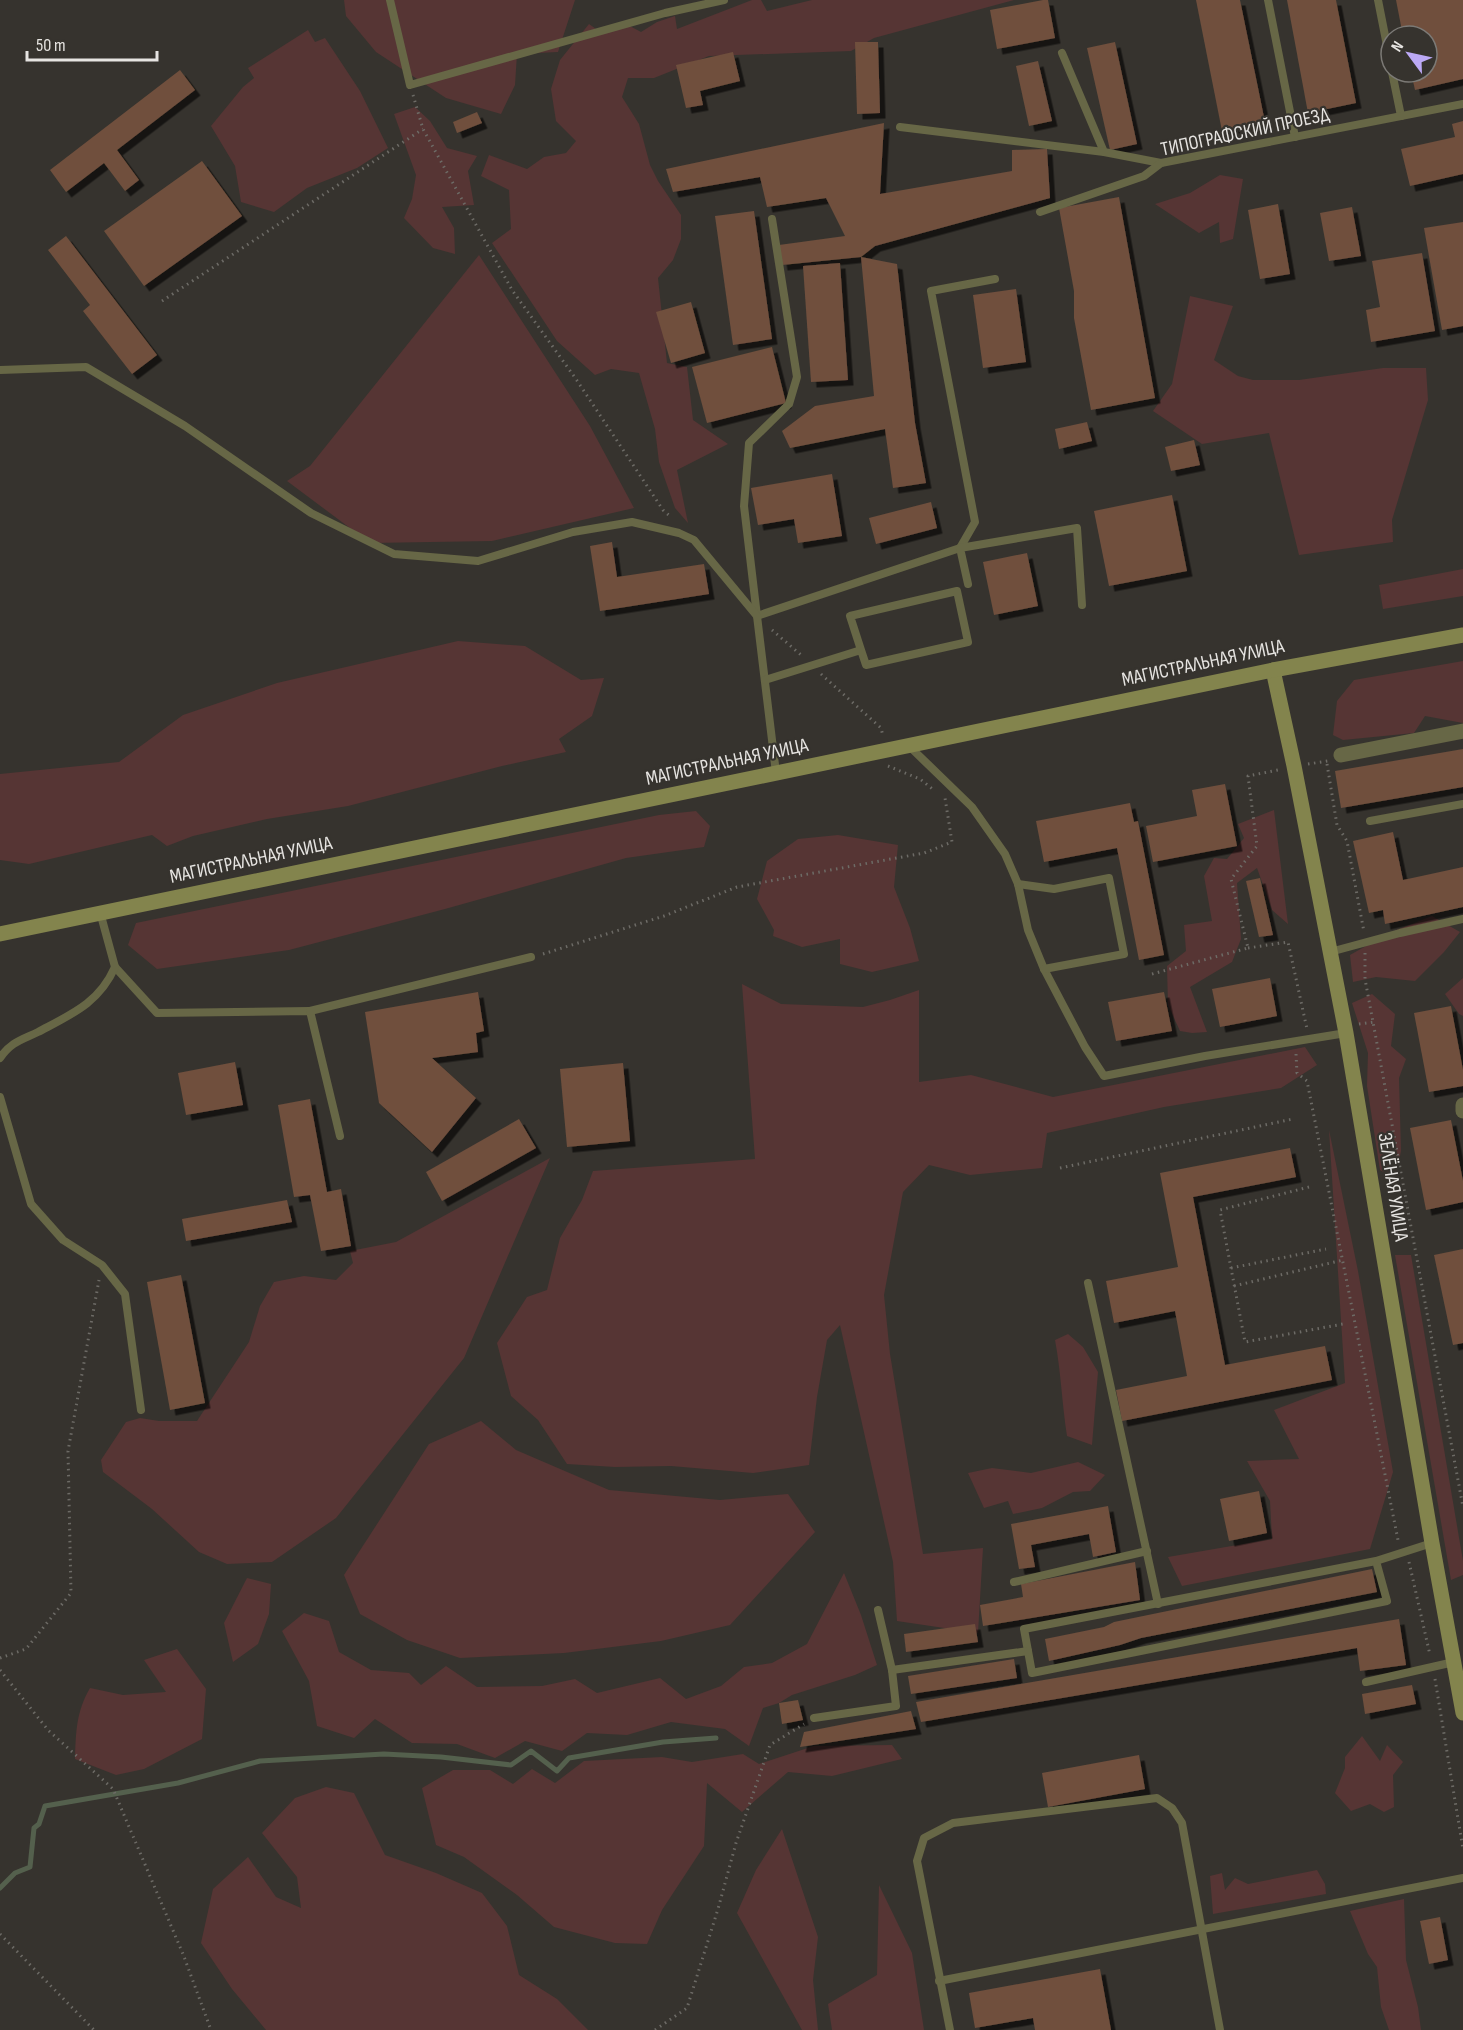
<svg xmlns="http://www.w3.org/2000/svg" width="1463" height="2030" font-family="'Sofia Sans Condensed',sans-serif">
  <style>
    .green { fill: #563534 }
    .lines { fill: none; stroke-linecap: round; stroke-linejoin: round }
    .stream { stroke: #54604d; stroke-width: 5 }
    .building { fill: #6f4f3d; filter: url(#shadow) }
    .path { stroke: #6d6b66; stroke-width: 3; stroke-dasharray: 1.5 4.5; stroke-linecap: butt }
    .service { stroke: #676746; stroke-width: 8 }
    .minor { stroke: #676746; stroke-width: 15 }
    .secondary { stroke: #83844d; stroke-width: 15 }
    .labels { text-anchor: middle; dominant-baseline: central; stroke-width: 4.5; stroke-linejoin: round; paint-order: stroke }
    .street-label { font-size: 20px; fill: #e6e4e1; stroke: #36332e }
  </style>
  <defs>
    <filter id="shadow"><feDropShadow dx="5.5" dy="5.5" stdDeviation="0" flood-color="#0009"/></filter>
  </defs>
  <rect width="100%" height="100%" fill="#36332e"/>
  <!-- green -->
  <g class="green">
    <path d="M344,0H575L558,52L517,54L515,85L501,114L446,98L376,52L346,16Z"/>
    <path d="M752,0H761L767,11L812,0H1014L874,38L851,51L709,56L654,78H628L622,97L639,124L650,165L658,181L681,215V239L673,260L658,278L667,363L687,367L693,420L728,444L677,470L688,523L675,508L659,462L655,429L639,373L611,369L595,375L557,341L492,243L511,229L509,190L481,176L489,155L527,169L544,157L566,153L576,141L556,121L551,89L560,60L589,24L603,34L626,24L641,32L657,22L675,16L677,29Z"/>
    <path d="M308,30L315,42L325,38L360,91L388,148L357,168L307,188L274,212L241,202L235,166L211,126L243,87L254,78L248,68Z"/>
    <path d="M415,107L430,121L447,148L477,156L468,171L474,205L442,207L454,228L455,254L433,248L404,218L412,199L416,175L394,114Z"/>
    <path d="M1220,175L1243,179L1233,239L1220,243L1219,222L1199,233L1155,204L1190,193Z"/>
    <path d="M479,255L590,426L634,508L492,541L370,543L287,481L310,466Z"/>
    <path d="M1190,296L1233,306L1214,360L1238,376L1253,380H1299L1383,368H1426L1428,400L1392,520L1393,542L1299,555L1269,433L1202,444L1153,411L1172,384Z"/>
    <path d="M1463,569V596L1383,609L1379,585Z"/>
    <path d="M458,641L525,646L581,680L604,678L592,716L559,739L566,752L502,766L348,806L267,819L193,836L167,846L152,835L29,864L0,860V774L119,762L183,715L277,683Z"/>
    <path d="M1463,661V723L1425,716L1414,733L1343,740L1333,735L1337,701L1354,680Z"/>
    <path d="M1274,810L1288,924L1272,910L1257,868L1237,883L1241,939L1232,962L1190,987L1207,1032L1192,1033L1180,1031L1168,1005L1167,966L1186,951L1184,925L1212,921L1204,876L1214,858L1227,859L1244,838L1238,824Z"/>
    <path d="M696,811L710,826L704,847L626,858L445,909L289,950L157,969L128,945L136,923L659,815Z"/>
    <path d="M838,835L898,845L894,887L910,928L919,961L872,972L840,964V939L802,947L773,936L774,930L757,899L767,861L798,839Z"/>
    <path d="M1432,916L1460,932L1444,952L1415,981L1376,977L1353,982L1350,955L1389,933Z"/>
    <path d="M1463,978V1016L1459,1014L1445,994Z"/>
    <path d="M742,984L781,1004L863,1007L890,1000L919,990V1082L971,1075L1053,1097L1305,1047L1317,1065L1281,1088L1164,1107L1047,1133L1042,1168L970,1175L929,1165L903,1192L884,1295L890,1354L923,1554L983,1548L978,1633L897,1621L893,1562L840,1325L827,1340L817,1397L809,1465L753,1473L671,1466L615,1467L567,1464L538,1420L511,1396L497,1343L527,1297L547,1290L560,1238L582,1200L593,1171L755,1159Z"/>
    <path d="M1372,994L1395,1014L1391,1046L1406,1059L1399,1078L1401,1151L1395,1179L1380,1170L1367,1086L1368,1053L1352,1003Z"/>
    <path d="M1329,1130L1358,1271L1393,1472L1370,1549L1182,1586L1168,1557L1272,1539L1270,1501L1247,1461L1299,1459L1274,1410L1345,1383Z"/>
    <path d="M550,1158L464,1358L336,1518L272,1562L227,1564L199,1552L152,1509L103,1472L101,1460L126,1422L140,1418L159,1421H197L249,1342L260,1306L274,1282L304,1276L336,1280L353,1263L350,1251L396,1242Z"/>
    <path d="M1395,1255H1411L1463,1561V1575L1451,1580Z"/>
    <path d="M1068,1334L1083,1347L1098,1372L1092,1445L1067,1436C1062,1404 1061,1372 1055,1340Z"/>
    <path d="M481,1421L516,1450L609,1490L720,1500L788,1494L815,1532L730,1625L661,1641L564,1653L460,1658L407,1640L360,1614L344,1575L429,1444Z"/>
    <path d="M1078,1462L1105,1475L1090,1491L1073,1492L1042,1508L1013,1514L1008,1501L984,1508L968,1473L992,1468L1031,1473Z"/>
    <path d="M844,1573L861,1615L877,1665L855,1675L792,1695L779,1703L763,1708L749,1746L725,1729L671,1722L627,1735L587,1733L562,1751L525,1741L495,1758L457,1744L412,1743L375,1719L354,1738L317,1726L309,1681L282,1631L304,1613L329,1621L339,1652L371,1670L409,1673L421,1685L446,1666L477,1687L542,1686L575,1679L597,1693L660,1678L686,1699L721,1686L744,1667L772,1663L807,1644Z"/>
    <path d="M247,1578L271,1584L269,1614L258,1644L233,1662L224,1623Z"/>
    <path d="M177,1649L206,1689L202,1739L144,1769L116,1775L75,1759C76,1732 76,1712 90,1688L123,1695L166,1692L144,1660Z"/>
    <path d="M1362,1736L1380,1761L1387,1745L1403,1762L1393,1775L1394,1807L1384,1812L1370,1804L1351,1811L1335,1793L1345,1768V1757Z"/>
    <path d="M892,1745L902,1759L832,1776L788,1772L742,1812L707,1783L704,1846L662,1910L647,1944L615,1943L554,1927L517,1895L464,1857L436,1845L422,1788L453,1770H490L513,1784L532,1769L555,1783L584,1761L662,1757L692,1762L743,1754L759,1764L814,1746Z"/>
    <path d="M326,1787L354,1793L385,1855L436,1873L482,1893L507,1926L519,1975L557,1999L588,2030H266L232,1989L201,1943L213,1889L248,1857L276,1897L301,1908L297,1877L262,1833L295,1798Z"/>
    <path d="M782,1829L818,1937L813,1980L818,2030H802L737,1913L756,1870Z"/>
    <path d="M1317,1870L1325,1884L1326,1894L1213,1914L1210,1876L1222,1873L1225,1890L1235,1878L1248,1884Z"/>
    <path d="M879,1885L912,1953L924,2030H832L828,2004L877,1975Z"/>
    <path d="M1404,1899L1406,1960L1418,2007L1421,2030H1389L1381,2007L1377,1967L1368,1954L1350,1911Z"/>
  </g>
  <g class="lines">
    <!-- stream -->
    <path class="stream" d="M0,1888L15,1873L30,1867L34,1828L39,1824L45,1806L178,1783L260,1761L384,1754L441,1757L511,1765L531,1751L557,1771L569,1758L663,1742L716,1738"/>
  </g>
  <!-- building -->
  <g class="building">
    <path d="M1043,0H1048L1055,38L997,49L990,10Z"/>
    <path d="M1196,0H1240L1265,122L1222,131Z"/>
    <path d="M1287,0H1336L1356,103L1308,113Z"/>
    <path d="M1396,0H1463V79L1415,90L1411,72H1427V36H1403Z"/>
    <path d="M855,42H878L880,113L857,114Z"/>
    <path d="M1115,42L1137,144L1110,150L1087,48Z"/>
    <path d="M733,52L740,81L700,91L703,105L686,108L676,65Z"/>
    <path d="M1038,61L1052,121L1029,126L1016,66Z"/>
    <path d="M180,70L195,90L117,150L139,180L125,191L104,163L66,192L50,170Z"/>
    <path d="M477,112L482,123L457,133L453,122Z"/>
    <path d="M1463,121V174L1410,186L1401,149L1455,137L1452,124Z"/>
    <path d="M884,123L880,194L1012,171V150L1047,149L1050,198L875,246L861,257L782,265L779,245L845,236L826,198L767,207L760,177L673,192L666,169Z"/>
    <path d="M202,161L242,216L144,286L104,231Z"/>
    <path d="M1119,197L1155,398L1091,410L1074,318V291L1059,208Z"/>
    <path d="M1278,204L1290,274L1260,279L1248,210Z"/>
    <path d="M1352,207L1361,256L1329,261L1320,213Z"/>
    <path d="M754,211L772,339L733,345L715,216Z"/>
    <path d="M1463,222V326L1442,330L1424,228Z"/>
    <path d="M66,236L157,355L132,374L83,311L90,305L48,250Z"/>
    <path d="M1422,253L1435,331L1371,342L1366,310L1380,307L1372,261Z"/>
    <path d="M861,257L897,264L915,423L926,483L893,488L885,429L790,448L782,431L815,406L874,396Z"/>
    <path d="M840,263L848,380L811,382L803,266Z"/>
    <path d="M1016,289L1026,362L983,368L973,295Z"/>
    <path d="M691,302L705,353L671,363L656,312Z"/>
    <path d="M772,347L786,403L707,423L692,367Z"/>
    <path d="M1087,422L1092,441L1059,449L1055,429Z"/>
    <path d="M1194,440L1200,465L1171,471L1165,447Z"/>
    <path d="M832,474L842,536L798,543L794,519L758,525L751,488Z"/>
    <path d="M1172,495L1187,571L1109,586L1094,511Z"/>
    <path d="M931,502L937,528L876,544L869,518Z"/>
    <path d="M612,542L617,577L704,564L709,594L600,611L590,546Z"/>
    <path d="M1027,553L1038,606L994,615L983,562Z"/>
    <path d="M1463,749V787L1341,808L1335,771Z"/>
    <path d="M1225,784L1237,846L1153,862L1146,826L1197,816L1192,790Z"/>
    <path d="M1130,803L1134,822L1138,821L1164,955L1139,960L1117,848L1044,862L1036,821Z"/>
    <path d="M1393,832L1403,880L1463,867V907L1385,924L1383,910L1369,913L1353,841Z"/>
    <path d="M1260,878L1273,935L1259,937L1246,881Z"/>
    <path d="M1270,978L1277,1016L1220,1027L1212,989Z"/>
    <path d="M478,992L484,1031L476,1033L478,1052L432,1058L476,1098L432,1152L379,1103L365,1012Z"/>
    <path d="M1164,992L1172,1031L1116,1041L1108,1002Z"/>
    <path d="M1451,1006L1463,1070V1086L1429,1092L1414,1013Z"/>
    <path d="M235,1062L243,1105L186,1115L178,1073Z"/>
    <path d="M623,1063L630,1141L567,1147L560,1069Z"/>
    <path d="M310,1099L327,1192L341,1189L351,1246L321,1251L310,1195L294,1197L278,1105Z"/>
    <path d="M519,1119L536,1148L442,1201L426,1172Z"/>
    <path d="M1451,1120L1463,1181V1202L1426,1210L1410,1128Z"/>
    <path d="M1290,1148L1296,1177L1193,1197L1225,1365L1325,1346L1332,1380L1122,1421L1116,1390L1187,1376L1175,1311L1114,1323L1106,1281L1178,1267L1160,1173Z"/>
    <path d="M287,1200L292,1222L186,1241L182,1219Z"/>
    <path d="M1463,1249V1343L1453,1345L1434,1255Z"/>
    <path d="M181,1275L205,1403L170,1410L147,1282Z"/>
    <path d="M1259,1491L1267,1533L1229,1541L1220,1499Z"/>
    <path d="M1108,1506L1116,1552L1093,1557L1089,1534L1031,1545L1035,1567L1019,1569L1011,1524Z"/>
    <path d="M1135,1562L1140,1600L983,1626L980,1605L1023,1597L1021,1584Z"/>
    <path d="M1372,1569L1377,1592L1141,1638L1120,1645L1049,1661L1045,1639L1104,1627L1114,1622Z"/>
    <path d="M1399,1619L1406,1665L1360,1671L1357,1648L921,1722L916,1702Z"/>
    <path d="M975,1624L978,1642L906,1652L904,1634Z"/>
    <path d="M1014,1659L1017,1678L911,1694L908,1676Z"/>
    <path d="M1412,1685L1416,1704L1365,1714L1362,1694Z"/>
    <path d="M798,1700L803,1720L782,1724L779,1703Z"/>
    <path d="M911,1711L916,1729L800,1747L804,1732Z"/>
    <path d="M1139,1755L1145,1789L1048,1807L1042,1773Z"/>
    <path d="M1440,1917L1448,1960L1429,1964L1420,1921Z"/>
    <path d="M1100,1969L1111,2030H1035L1033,2018L975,2028L969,1993Z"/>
  </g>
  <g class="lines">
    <!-- path -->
    <g class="path">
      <path d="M413,95L423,129L512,290L576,379L663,510L671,517"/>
      <path d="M162,301L423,129"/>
      <path d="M772,630L801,655"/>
      <path d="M821,674L881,728L883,736"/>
      <path d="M1308,764L1328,761"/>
      <path d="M1327,764L1337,825L1347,841L1364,932"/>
      <path d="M888,766L920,779L935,791"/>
      <path d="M1248,948L1288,942L1307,1029"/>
      <path d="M1365,953V979L1463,1507"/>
      <path d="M543,954L664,916L737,887L924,853L952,842L945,798"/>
      <path d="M1152,974L1248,948L1231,879L1257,846L1248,776L1278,770"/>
      <path d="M1359,1024L1374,1022"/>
      <path d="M1296,1054L1297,1073L1307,1081L1398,1540"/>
      <path d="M1060,1168L1293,1119"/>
      <path d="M1309,1187L1220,1210L1245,1342L1343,1324"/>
      <path d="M1231,1268L1326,1249"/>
      <path d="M1234,1286L1343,1260"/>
      <path d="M1409,1562L1430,1655"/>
      <path d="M0,1658L26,1649L71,1593L68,1451L99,1280"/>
      <path d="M0,1670L48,1730L113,1789L183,1954L211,2030"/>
      <path d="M1435,1679L1463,1849"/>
      <path d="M0,1934L94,2030"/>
      <path d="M655,2030L687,2008L718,1909L736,1843L770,1745L804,1724"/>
    </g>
    <!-- service -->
    <g class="service">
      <path d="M390,0L410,85L665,13L724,0"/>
      <path d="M1268,0L1295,137"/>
      <path d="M1378,0L1391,66"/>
      <path d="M1062,53L1104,152L1161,163"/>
      <path d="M1392,72L1401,116"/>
      <path d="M900,127L1104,152"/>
      <path d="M1040,212L1144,176L1161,163L1463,104"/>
      <path d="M772,219L797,377L789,404L749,443L744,506L757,616L960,548L975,522L931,291L995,279"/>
      <path d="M0,370L86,367L185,426L311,513L394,554L478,561L573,532L632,522L679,533L694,540L757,616L776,773"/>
      <path d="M968,584L960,548L1077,528L1082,605"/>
      <path d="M765,680L861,650L850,616L957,591L968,642L866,665L861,650"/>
      <path d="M908,745L972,807L1005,854L1018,884L1028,930L1044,969L1085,1047L1104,1076L1205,1056L1346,1033"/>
      <path d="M1370,821L1463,804"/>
      <path d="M1018,884L1054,889L1109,878L1124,954L1044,969"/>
      <path d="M1330,952L1400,933L1463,919"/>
      <path d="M115,967L157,1013L310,1011L340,1136"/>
      <path d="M310,1011L531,957"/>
      <path d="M0,1058C11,1042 21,1040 38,1032C72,1014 99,1003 115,967L100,912"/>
      <path d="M0,1097L31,1204L63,1240L102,1265L125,1294L141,1410"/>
      <path d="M1088,1283L1158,1604"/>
      <path d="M1376,1561L1387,1601L1032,1673L1024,1629L1376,1561L1432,1543"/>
      <path d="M1014,1582L1147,1551"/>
      <path d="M878,1610L892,1670"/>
      <path d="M1366,1682L1454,1662"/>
      <path d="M814,1718L896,1706L892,1670L1028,1651"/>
      <path d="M939,1981L1463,1878"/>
      <path d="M950,2030L917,1861L924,1838L953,1823L1157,1798L1172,1808L1182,1823L1220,2030"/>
    </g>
    <!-- minor -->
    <g class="minor">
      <path d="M1341,755L1463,731"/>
      <path d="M1463,1105V1111"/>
    </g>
    <!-- secondary -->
    <g class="secondary">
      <path d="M1273,670L1294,766L1346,1033L1432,1543L1463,1713"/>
      <path d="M0,934L1273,670L1463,635"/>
    </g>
  </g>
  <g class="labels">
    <!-- street labels -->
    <g class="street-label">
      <text transform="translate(1245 132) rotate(-12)">ТИПОГРАФСКИЙ ПРОЕЗД</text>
      <text transform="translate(1203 663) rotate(-12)">МАГИСТРАЛЬНАЯ УЛИЦА</text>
      <text transform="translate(727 762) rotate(-12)">МАГИСТРАЛЬНАЯ УЛИЦА</text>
      <text transform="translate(251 860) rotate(-12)">МАГИСТРАЛЬНАЯ УЛИЦА</text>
      <text transform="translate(1393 1187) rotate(81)">ЗЕЛЁНАЯ УЛИЦА</text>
    </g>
  </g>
  <!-- north arrow -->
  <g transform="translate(1409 54) rotate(303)"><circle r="28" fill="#36332e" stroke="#7c7a76" stroke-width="1.5"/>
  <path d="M0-4.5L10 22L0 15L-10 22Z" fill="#bca9f5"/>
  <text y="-9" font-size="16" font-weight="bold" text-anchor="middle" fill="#e6e4e1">N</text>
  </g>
  <!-- scale -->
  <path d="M27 51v9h130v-9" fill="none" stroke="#e6e4e1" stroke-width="3"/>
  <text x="36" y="51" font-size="18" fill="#e6e4e1" stroke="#36332e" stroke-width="4.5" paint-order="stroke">50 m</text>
</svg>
